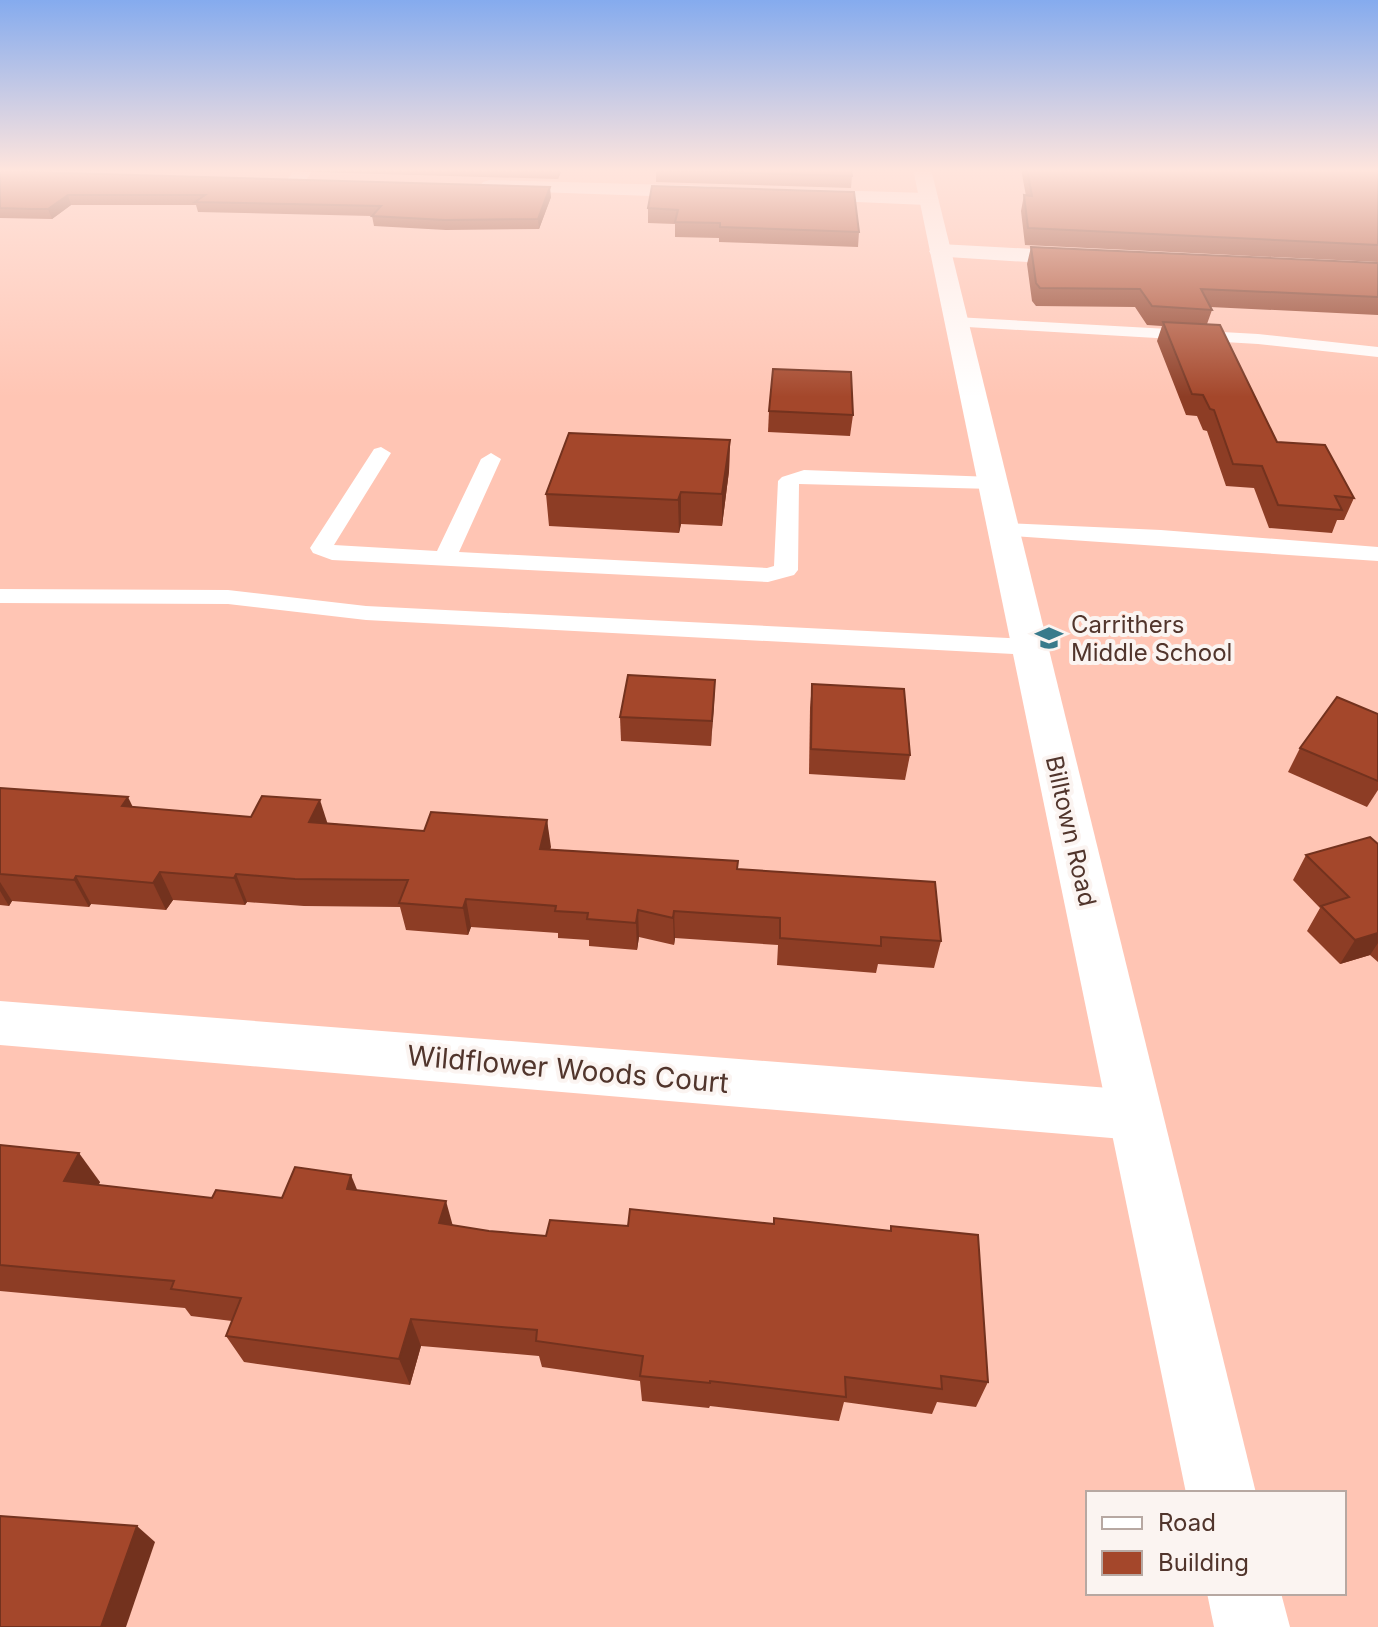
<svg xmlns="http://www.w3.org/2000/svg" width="1378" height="1627" font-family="Inter,sans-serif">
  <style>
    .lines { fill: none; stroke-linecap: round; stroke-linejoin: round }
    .lane { fill: #fff; fill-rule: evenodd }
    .street { fill: #fff; fill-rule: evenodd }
    .secondary { fill: #fff; fill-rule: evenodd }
    .wall { fill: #8d3d25 }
    .shaded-wall { fill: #73321e }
    .building { fill: #a4472b; stroke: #73321e; stroke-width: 2 }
    .labels { text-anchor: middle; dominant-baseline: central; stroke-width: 8; stroke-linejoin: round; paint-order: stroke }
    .poi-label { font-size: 24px; fill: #51352c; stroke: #fbf4f1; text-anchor: start }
    .street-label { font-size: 24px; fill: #51352c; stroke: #fbf4f1 }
    .near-street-label { font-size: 28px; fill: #51352c; stroke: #fbf4f1 }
  </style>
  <rect width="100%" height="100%" fill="#ffc5b4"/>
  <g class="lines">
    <!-- lane -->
    <g class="lane">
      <path d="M956,317L1258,334L1378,347V357L1258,344L950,326L948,322L950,318Z"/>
      <path d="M381,447L391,453L334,545L437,551L481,459L491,453L501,459L459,552L767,568L774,566L778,481L782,477L804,470L993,477L1004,483L993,489L799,484L798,570L794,575L768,582L332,560L313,553L310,548L374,449Z"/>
      <path d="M1004,523L1161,530L1378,547V561L996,535L993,530Z"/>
      <path d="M0,589L228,590L366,606L1030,639L1039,642L1043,647L1039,652L1030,655L366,620L228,604L0,603Z"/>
    </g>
    <!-- street -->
    <g class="street">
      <path d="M295,169H314L303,184L296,186L287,180Z"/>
      <path d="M490,180L709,186L719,192L709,198L483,190L480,186L483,182Z"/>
      <path d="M794,189L927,193L937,199L927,205L787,199L784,195L787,191Z"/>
      <path d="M940,244L1090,252L1101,259L1090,266L932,256L929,251Z"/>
      <path d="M0,1001L1135,1090L1155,1098L1163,1115L1155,1132L1135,1140L0,1045Z"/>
    </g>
    <!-- secondary -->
    <g class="secondary">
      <path d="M913,169H931L1256,1493H1186Z"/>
      <path d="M1207,1593H1281L1290,1627H1214Z"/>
    </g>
  </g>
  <!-- wall -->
  <g class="wall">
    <path d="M207,169H562L558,179Z"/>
    <path d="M1021,169H1378V262L1025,245L1021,211L1024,195L1026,196Z"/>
    <path d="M656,170L852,176L851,188L656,182Z"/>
    <path d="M0,171L551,197L539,229L446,230L374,226L372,216L198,212L196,205H71L52,219L0,218Z"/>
    <path d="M652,186L859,232L858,247L719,242V238L675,237V224L648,223V208Z"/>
    <path d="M1031,247L1378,263V315L1210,307L1212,310L1207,324L1277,442L1354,498L1344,520H1337L1332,533L1269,528L1254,488L1226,486L1207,431L1203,430L1197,416L1186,415L1157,341L1162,326L1147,325L1135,307L1036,306L1032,301L1027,264Z"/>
    <path d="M769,411L853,415L850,436L768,432Z"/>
    <path d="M730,440L729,471L722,526L681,524L679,533L549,526L546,494Z"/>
    <path d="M715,680L711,746L621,741L620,717Z"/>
    <path d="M812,684L910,755L905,780L809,774L810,708Z"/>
    <path d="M1378,714V790L1367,807L1288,772L1300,748Z"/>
    <path d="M0,788L133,807L424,831L547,820L550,849L738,870L941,941L934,968L878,964L876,973L777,965L778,945L675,938L674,945L639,937L637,950L589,946V940L558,938V933L471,927L468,935L406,930L400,907L304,906L247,902L245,905L173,900L166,910L91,904L89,907L12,901L9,906L0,905Z"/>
    <path d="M1378,844V962L1370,955L1340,964L1307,931L1320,908L1293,880L1306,855Z"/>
    <path d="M0,1145L100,1182L98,1185L212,1198H282L358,1191L453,1225L489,1231L546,1236L628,1226L774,1224L890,1231L891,1226L988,1382L976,1407L937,1402L932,1414L844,1402L839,1421L710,1406L709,1408L642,1401L640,1381L542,1367L539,1356L421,1346L410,1385L244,1362L226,1336L232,1321L191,1316L185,1308L0,1291Z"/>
  </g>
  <!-- shaded-wall -->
  <g class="shaded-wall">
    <path d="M558,169H562L558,179Z"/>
    <path d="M550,187L551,197L539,229L538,219Z"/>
    <path d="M68,195L71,205L52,219L48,209Z"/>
    <path d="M730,440L729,471L722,526V494Z"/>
    <path d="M681,492V524L679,533L678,500Z"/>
    <path d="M715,680L714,704L711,746L712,721Z"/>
    <path d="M128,797L141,824L122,806Z"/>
    <path d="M320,800L329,828L309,822Z"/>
    <path d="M547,820L551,847L543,876L540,849Z"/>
    <path d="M160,872L173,900L166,910L153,883Z"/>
    <path d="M236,874L247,902L245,905L234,878Z"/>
    <path d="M76,876L91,904L89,907L74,880Z"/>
    <path d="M0,882L12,901L9,906L0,891Z"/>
    <path d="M466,899L471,927L468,935L463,908Z"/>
    <path d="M638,910L639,937L637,950L636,923Z"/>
    <path d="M674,911L675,938L674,945L673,918Z"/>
    <path d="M1378,933V943L1370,955L1340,964L1355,940Z"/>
    <path d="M79,1153L100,1182L86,1211L64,1181Z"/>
    <path d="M351,1175L363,1204L347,1189Z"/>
    <path d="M446,1201L454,1230L439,1223Z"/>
    <path d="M411,1319L421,1346L410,1385L399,1359Z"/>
    <path d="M137,1526L155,1542L126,1627H101Z"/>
  </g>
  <!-- building -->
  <g class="building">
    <path d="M656,169H851L852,176L656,170Z"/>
    <path d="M1027,169H1378V245L1028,228L1024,195L1032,196Z"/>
    <path d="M0,171L550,187L538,219L445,220L372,216L381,206L195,202L205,195H68L48,209H32L0,208Z"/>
    <path d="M652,186L854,192L859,232L720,227V223L675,222L678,210L648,208Z"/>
    <path d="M1031,247L1378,263V297L1201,289L1212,310L1152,306L1140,289L1040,288L1036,283Z"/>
    <path d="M1163,322L1220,325L1277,442L1325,445L1354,498L1335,496L1342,510L1278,505L1262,466L1233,464L1214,410L1210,409L1203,395L1192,394Z"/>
    <path d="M773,369L851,372L853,415L769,411Z"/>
    <path d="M569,433L730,440L722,494L681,492L678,500L546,494Z"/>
    <path d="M628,675L715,680L712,721L620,717Z"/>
    <path d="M812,684L904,689L910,755L811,749Z"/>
    <path d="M1337,697L1378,714V781L1300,748Z"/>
    <path d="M0,788L128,797L122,806L251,817L262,796L320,800L309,822L424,831L431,812L547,820L540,849L738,861L737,869L935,882L941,941L881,937V946L780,938V918L717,914L674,911L673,918L638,910L636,923L587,919L588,913L555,911L556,906L466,899L463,908L399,903L408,880L295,879L236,874L234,878L160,872L153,883L76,876L74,880L0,874Z"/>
    <path d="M1370,837L1378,844V933L1355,940L1321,906L1349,897L1306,855Z"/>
    <path d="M0,1145L79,1153L64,1181L212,1198L216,1190L282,1198L295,1167L351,1175L347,1189L446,1201L439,1223L489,1231L546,1236L550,1220L628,1226L630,1209L774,1224V1218L891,1231V1226L978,1235L988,1382L941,1376L942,1389L845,1377L846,1397L710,1381V1383L640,1376L643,1356L536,1341L537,1330L411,1319L399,1359L226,1336L241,1298L171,1289L174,1281L0,1265Z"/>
    <path d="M0,1516L137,1526L101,1627H0Z"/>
  </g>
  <!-- sky -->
  <linearGradient id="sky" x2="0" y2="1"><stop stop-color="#85abee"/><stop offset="0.43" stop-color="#ffe5dd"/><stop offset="1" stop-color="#ffe5dd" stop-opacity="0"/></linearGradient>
  <rect width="1378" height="397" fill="url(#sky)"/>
  <!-- icons -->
  <defs>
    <g id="school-bare" transform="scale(2.16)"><path d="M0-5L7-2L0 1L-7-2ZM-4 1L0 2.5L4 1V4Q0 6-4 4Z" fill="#387a8b" stroke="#fbf4f1" stroke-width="2.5" paint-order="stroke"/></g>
  </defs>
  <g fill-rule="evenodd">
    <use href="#school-bare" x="1049" y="638"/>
  </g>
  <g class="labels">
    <!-- poi labels -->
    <g class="poi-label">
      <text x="1071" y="624">Carrithers<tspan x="1071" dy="28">Middle School</tspan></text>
    </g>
    <!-- street labels -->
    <g class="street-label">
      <text transform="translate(1071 831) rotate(77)">Billtown Road</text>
    </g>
    <!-- near-street labels -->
    <g class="near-street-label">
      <text transform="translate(568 1069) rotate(5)">Wildflower Woods Court</text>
    </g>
  </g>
  <!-- legend -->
  <rect x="1086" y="1491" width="260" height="104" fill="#fbf4f1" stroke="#b7a8a2" stroke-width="2"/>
  <rect x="1102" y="1517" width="40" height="12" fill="#ffffff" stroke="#b7a8a2" stroke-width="2"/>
  <text x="1158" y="1531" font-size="24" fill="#51352c">Road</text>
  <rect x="1102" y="1551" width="40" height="24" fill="#a4472b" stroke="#b7a8a2" stroke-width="2"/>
  <text x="1158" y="1571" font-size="24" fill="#51352c">Building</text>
</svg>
